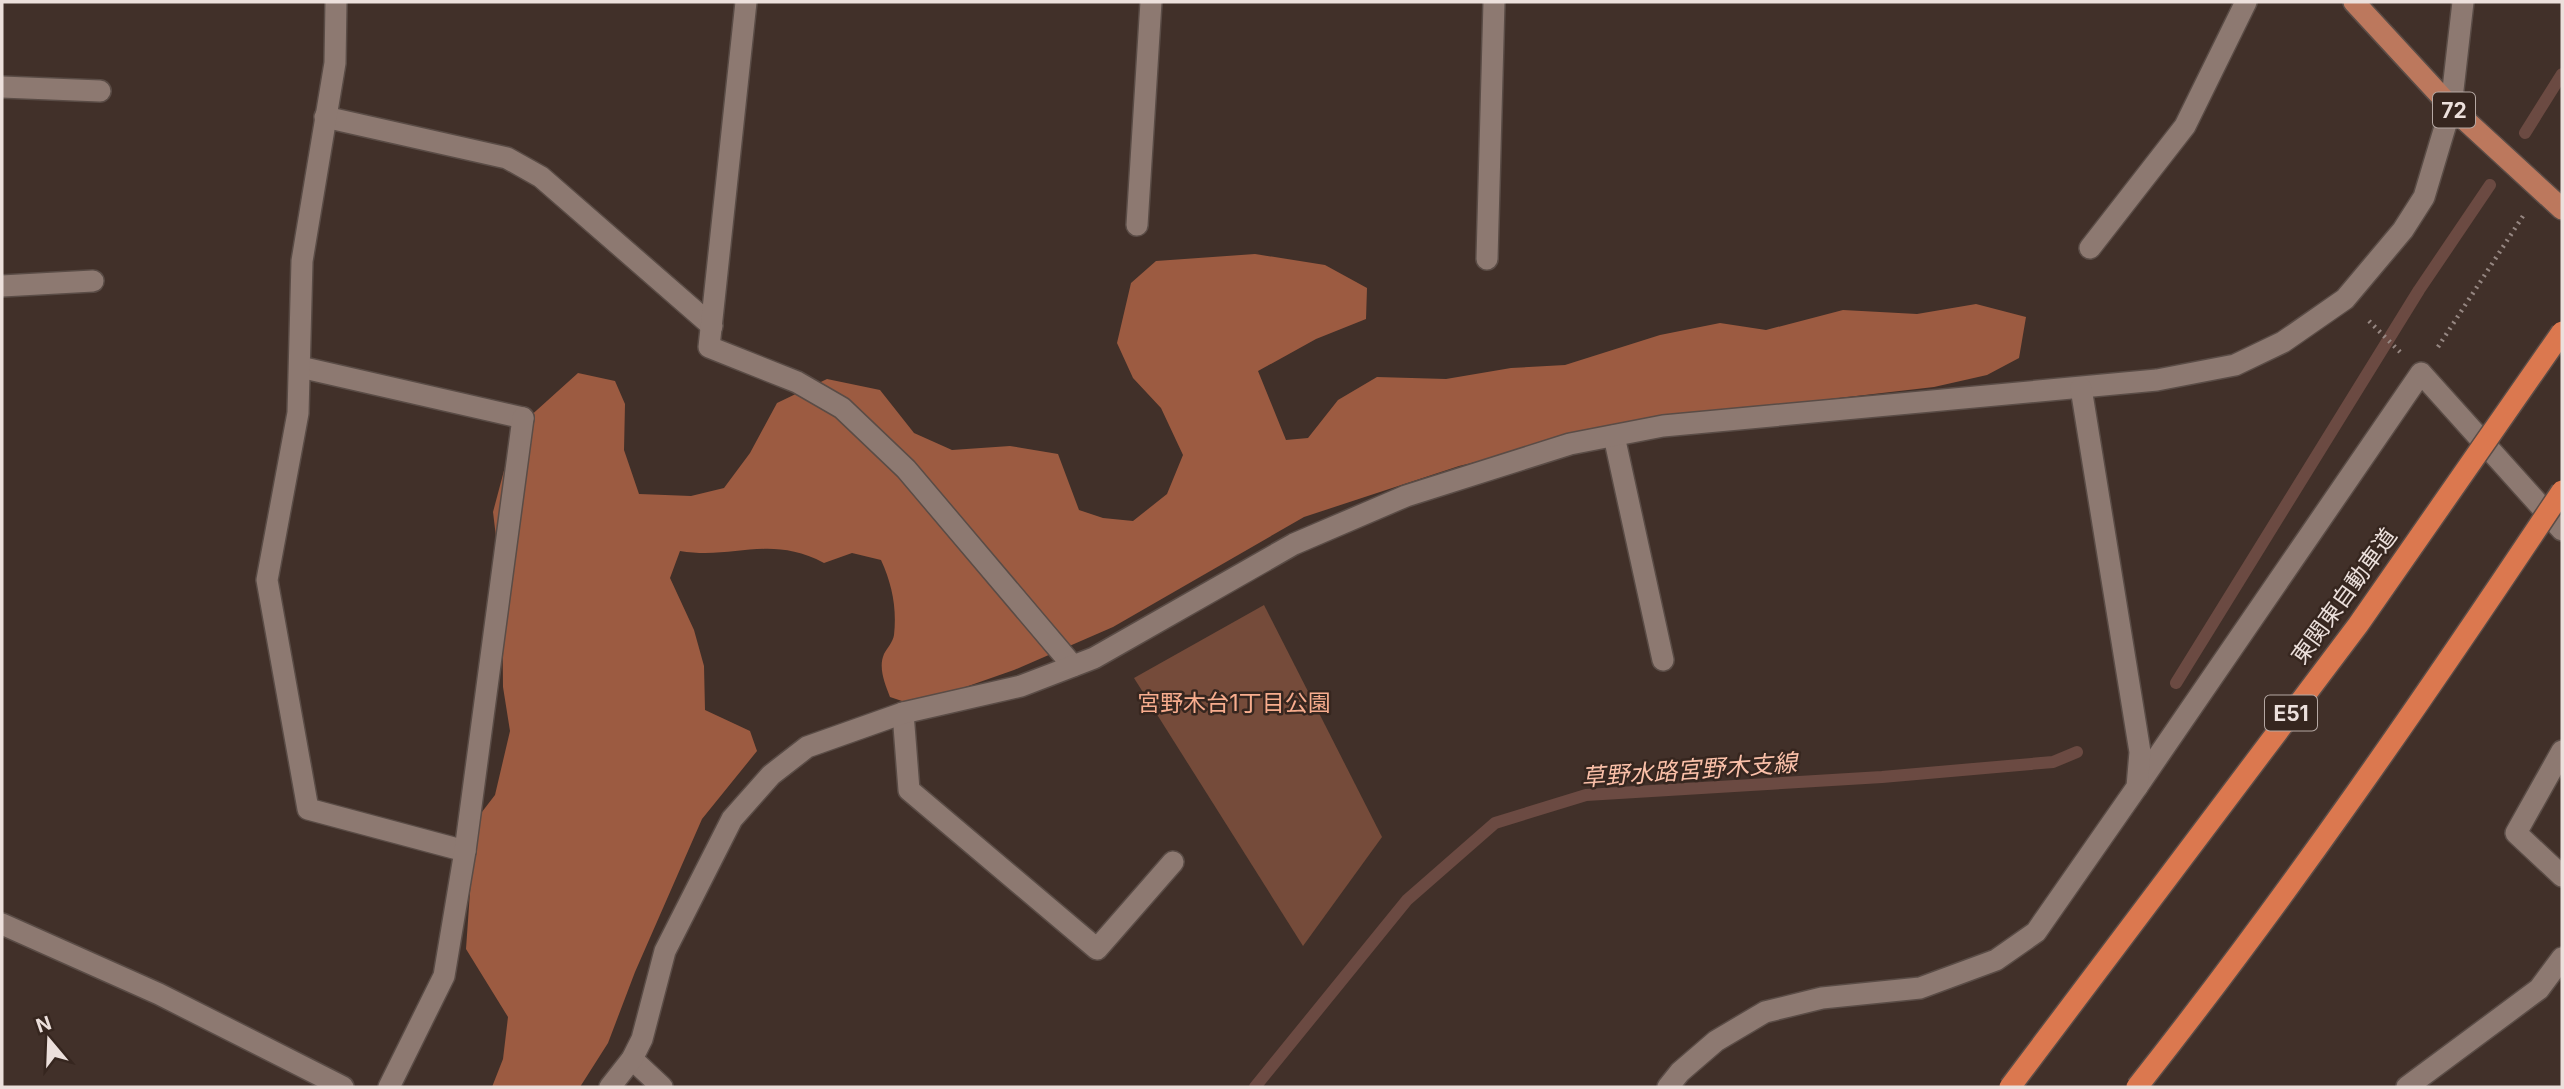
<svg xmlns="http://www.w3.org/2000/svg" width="2564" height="1089" font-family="Inter,'Noto Sans JP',sans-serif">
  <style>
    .green { fill: #754b3a }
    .forest { fill: #9c5b41 }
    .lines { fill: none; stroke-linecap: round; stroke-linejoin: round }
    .stream { stroke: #6b4a42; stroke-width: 12 }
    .service-casing { stroke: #5a4c46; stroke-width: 24 }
    .minor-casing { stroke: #5a4c46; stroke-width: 24 }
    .tertiary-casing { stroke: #5a4c46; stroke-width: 24 }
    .primary-casing { stroke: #5a4c46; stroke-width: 24 }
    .path { stroke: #968782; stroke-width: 4.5; stroke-dasharray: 2 5; stroke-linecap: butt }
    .service { stroke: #8d7971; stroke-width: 21 }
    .minor { stroke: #8d7971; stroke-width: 21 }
    .tertiary { stroke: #8d7971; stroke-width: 21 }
    .primary { stroke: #bc785d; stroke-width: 21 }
    .motorway-bridge-casing { stroke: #5a4c46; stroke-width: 24; stroke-linecap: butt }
    .motorway-bridge { stroke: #db784f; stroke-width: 21 }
    .labels { text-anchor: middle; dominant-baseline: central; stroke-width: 5; stroke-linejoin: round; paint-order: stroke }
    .shield { fill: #36261f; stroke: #b5a8a3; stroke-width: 2 }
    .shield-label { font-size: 21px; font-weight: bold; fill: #ece0dc }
    .street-label { font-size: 23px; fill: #ece0dc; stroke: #36261f }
    .park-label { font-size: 23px; fill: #f8ad8e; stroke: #36261f }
    .water-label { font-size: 24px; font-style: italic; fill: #fac0a9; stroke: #36261f }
  </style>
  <rect width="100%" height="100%" fill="#413029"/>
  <!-- green -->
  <path class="green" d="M1264,605L1382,837L1303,946L1134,678Z"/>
  <!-- forest -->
  <path class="forest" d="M1255,254L1325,265L1367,288L1366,319L1316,339L1258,371L1286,440L1308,438L1338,400L1377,377L1446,379L1511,368L1565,365L1660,335L1720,323L1766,330L1843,310L1917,314L1976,304L2026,317L2019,358L1987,375L1934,387L1656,419L1459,466L1304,517L1113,627L1014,670L914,705L890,697C885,684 878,668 884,654C887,648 893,642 894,635C897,608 892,584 881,560L852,553L824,563C769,534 735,560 680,551L670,578L694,630L704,666L705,710L750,731L757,751L702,819L635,972L608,1043L580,1087H492L503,1059L508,1017L466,949L475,821L495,795L510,731L503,687L502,587L493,512L510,448L527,419L578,373L615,381L625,404L624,450L639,494L691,496L724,488L750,453L777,403L827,379L880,390L914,433L952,450L1010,446L1058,454L1079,510L1103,518L1133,521L1167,494L1183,455L1161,408L1133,378L1117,343L1131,283L1156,261Z"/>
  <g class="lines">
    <!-- stream -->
    <g class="stream">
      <path d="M2525,133L2562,74"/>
      <path d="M2176,683L2419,290L2490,185"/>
      <path d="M1255,1087L1407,900L1495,823L1586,795L1882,777L2053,762L2077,752"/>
    </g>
    <!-- service casing -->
    <g class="service-casing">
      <g id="service">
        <path d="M2,87L100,91"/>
        <path d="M325,117L507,158L541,177L712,326"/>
        <path d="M1137,225L1151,2"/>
        <path d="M1487,259L1494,2"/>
        <path d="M300,367L523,418"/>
        <path d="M2562,751L2516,833L2562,876"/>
        <path d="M2,924L159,994L343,1087"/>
      </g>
    </g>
    <!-- minor casing -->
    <g class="minor-casing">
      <g id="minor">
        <path d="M336,2L335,63L302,261L298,413L267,580L308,809L465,851"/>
        <path d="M746,2L709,347L797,382L842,408L906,469L1073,666"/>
        <path d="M2090,248L2185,126L2246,2"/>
        <path d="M2,286L93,281"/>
        <path d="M1614,436L1663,660"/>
        <path d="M903,713L909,790L1097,949L1173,862"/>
        <path d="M2137,787L2421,373L2562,530"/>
        <path d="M632,1059L662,1087"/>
        <path d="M389,1087L444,976L465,851L523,418"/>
        <path d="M2407,1087L2539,989L2562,958"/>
      </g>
    </g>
    <!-- tertiary casing -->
    <g class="tertiary-casing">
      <g id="tertiary">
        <path d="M610,1087L632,1059L642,1039L665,951L732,819L771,775L807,747L903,713L1021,686L1094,658L1294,544L1406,496L1570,444L1663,426L2157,380L2235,365L2283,342L2345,299L2403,230L2424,197L2451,107L2463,2"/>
        <path d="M1668,1087L1680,1072L1716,1041L1765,1012L1822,998L1920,988L1996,960L2036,932L2137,787L2140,752L2081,388"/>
      </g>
    </g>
    <!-- primary casing -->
    <g class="primary-casing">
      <path id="primary" d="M2354,2L2451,107L2562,209"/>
    </g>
    <!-- path -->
    <g class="path">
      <path d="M2369,321L2400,352"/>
      <path d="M2438,347L2523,216"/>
    </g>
    <!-- service -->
    <use href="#service" class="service"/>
    <!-- minor -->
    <use href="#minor" class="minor"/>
    <!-- tertiary -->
    <use href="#tertiary" class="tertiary"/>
    <!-- primary -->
    <use href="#primary" class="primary"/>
    <!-- motorway-bridge casing -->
    <g class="motorway-bridge-casing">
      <g id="motorway-bridge">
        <path d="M2010,1087L2358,625L2562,332"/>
        <path d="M2137,1087C2288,896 2427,694 2562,491"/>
      </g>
    </g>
    <!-- motorway-bridge -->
    <use href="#motorway-bridge" class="motorway-bridge"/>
  </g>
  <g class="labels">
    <!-- shield labels -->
    <g class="shield">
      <rect x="2433" y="92.5" width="42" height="35" rx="5"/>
      <rect x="2265" y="695.5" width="52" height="35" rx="5"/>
    </g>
    <g class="shield-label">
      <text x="2454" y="110">72</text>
      <text x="2291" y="713">E51</text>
    </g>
    <!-- street labels -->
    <g class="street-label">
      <text transform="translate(2344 596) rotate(-54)">東関東自動車道</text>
    </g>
    <!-- park labels -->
    <g class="park-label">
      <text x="1234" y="703">宮野木台1丁目公園</text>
    </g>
    <!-- water labels -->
    <g class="water-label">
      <text transform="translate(1689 770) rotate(-4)">草野水路宮野木支線</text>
    </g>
  </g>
  <!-- border -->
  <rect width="2564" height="1089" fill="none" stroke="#ece0dc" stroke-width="7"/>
  <!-- north arrow -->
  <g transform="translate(49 1040) rotate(341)" stroke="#36261f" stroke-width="5" paint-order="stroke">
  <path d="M0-5L12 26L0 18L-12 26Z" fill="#ece0dc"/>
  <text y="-10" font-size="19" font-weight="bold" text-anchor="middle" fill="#ece0dc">N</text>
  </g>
</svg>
